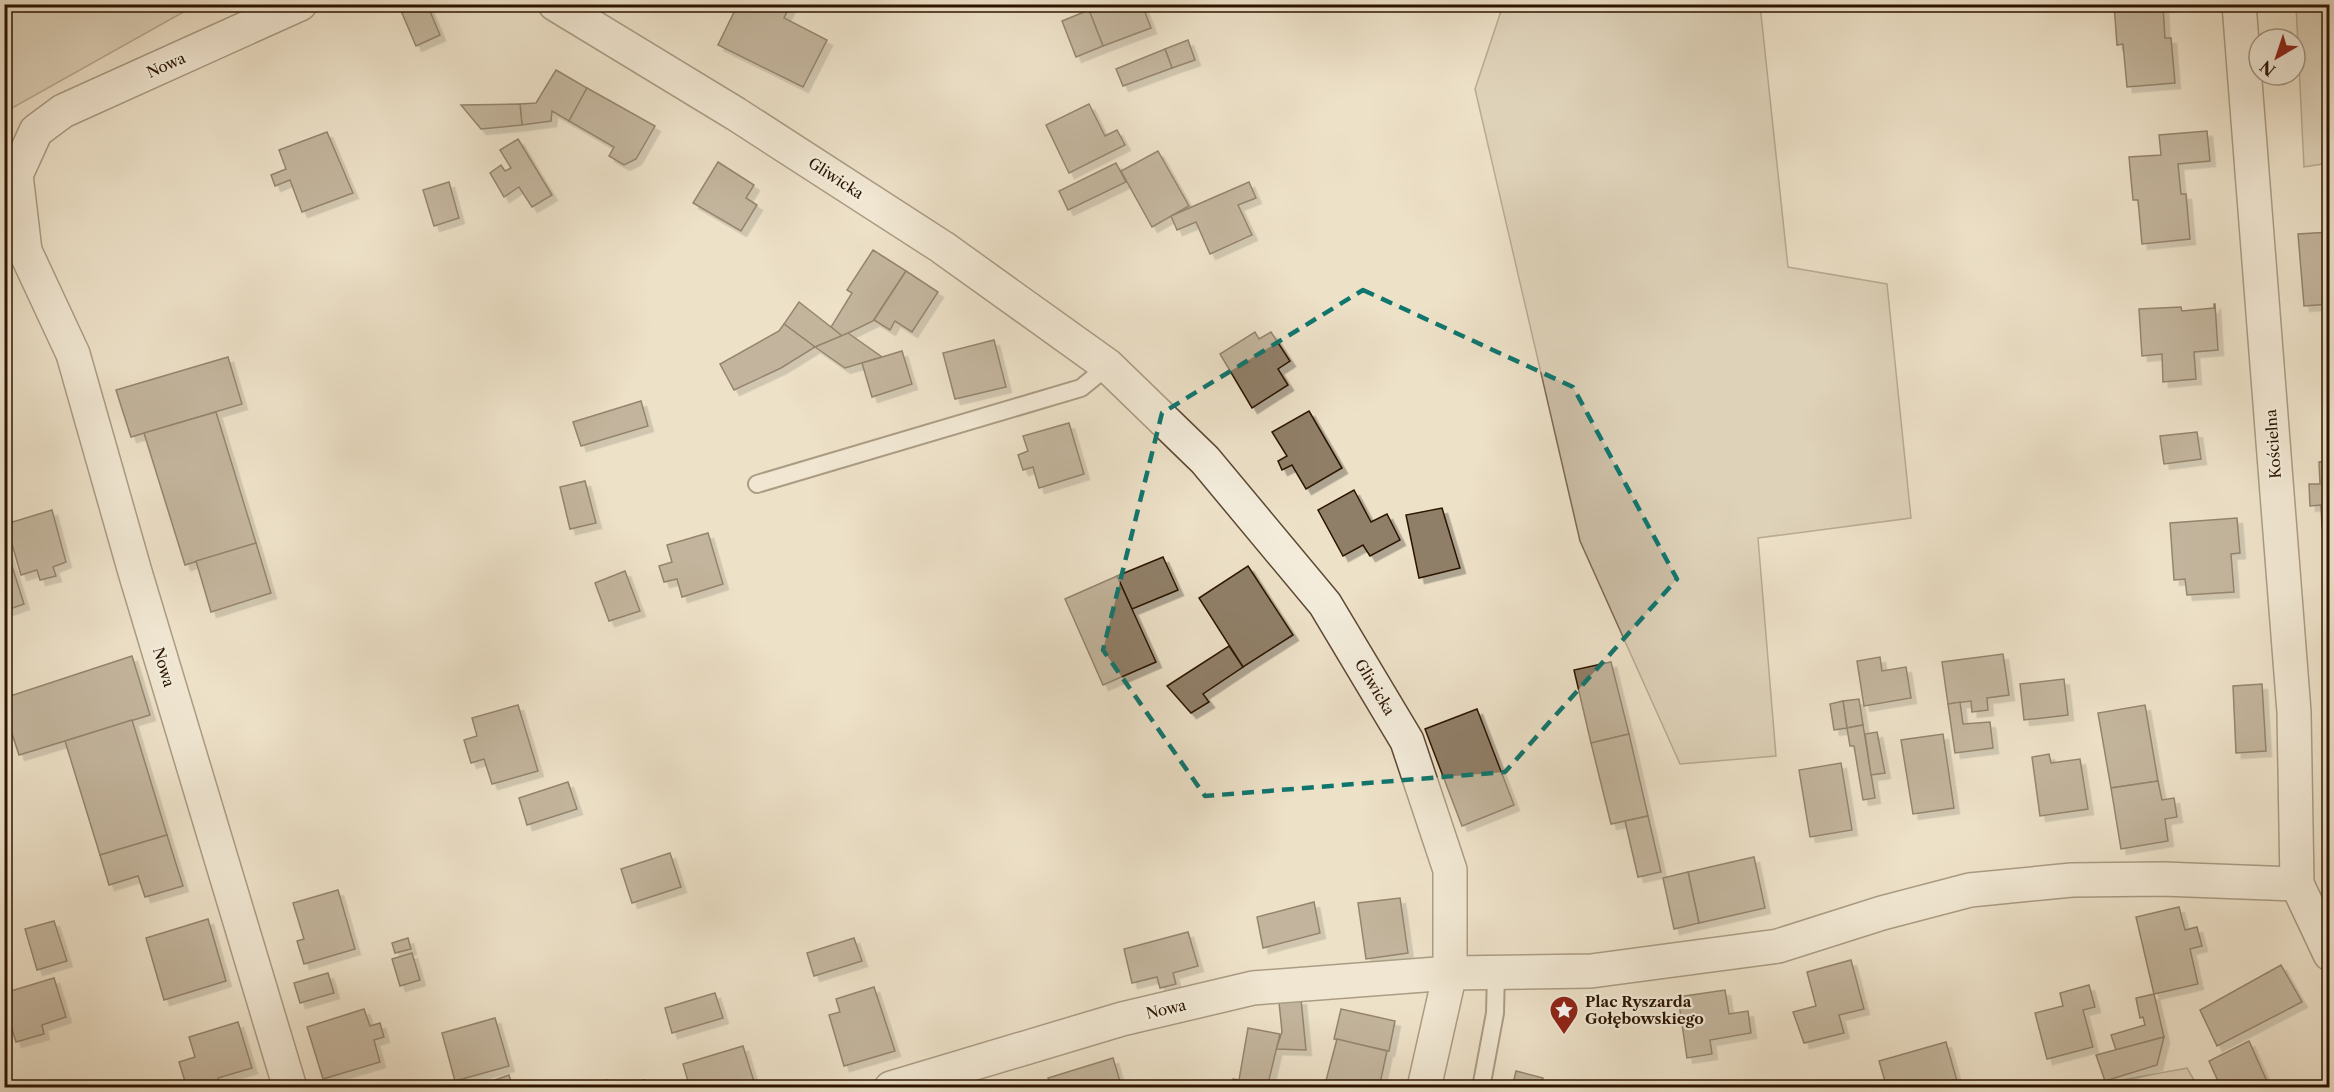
<svg xmlns="http://www.w3.org/2000/svg" width="2334" height="1092" font-family="'Libre Caslon Text',serif">
  <style>
    .green { fill: #ccbea6; stroke: #7c6953; stroke-width: 1.5 }
    .building { fill: #907f68; stroke: #2c1400; stroke-width: 1.5; filter: url(#shadow) }
    .lines { fill: none; stroke-linecap: round; stroke-linejoin: round }
    .service-casing { stroke: #5c4732; stroke-width: 20 }
    .minor-casing { stroke: #5c4732; stroke-width: 36 }
    .service { stroke: #f3ecdb; stroke-width: 16 }
    .minor { stroke: #f3ecdb; stroke-width: 33 }
    .marked { fill: none; stroke: #0f766e; stroke-width: 4.5; stroke-dasharray: 12 8; stroke-linejoin: round }
    .labels { text-anchor: middle; dominant-baseline: central; stroke-width: 4.5; stroke-linejoin: round; paint-order: stroke }
    .street-label { font-size: 15px; fill: #2c1400; stroke: #f3ecdb }
    .poi-label { font-size: 15px; font-weight: bold; fill: #2c1400; stroke: #f3ecdb; text-anchor: start }
  </style>
  <defs>
    <filter id="shadow"><feDropShadow dx="5.5" dy="5.5" stdDeviation="0" flood-color="#0004"/></filter>
  </defs>
  <rect width="100%" height="100%" fill="#ede1c8"/>
  <filter id="stains"><feTurbulence type="fractalNoise" baseFrequency=".00333" numOctaves="4"/><feColorMatrix values="0 0 0 0 .2 0 0 0 0 .09 0 0 0 0 .02 0 0 0 .5 -.17"/></filter>
  <radialGradient id="worn" r=".72"><stop offset=".6" stop-color="#630" stop-opacity="0"/><stop offset="1" stop-color="#630" stop-opacity=".3"/></radialGradient>
  <!-- green -->
  <g class="green">
    <path d="M5,4H196V5L5,112Z"/>
    <path d="M1503,5H1760L1788,267L1887,284L1911,518L1758,538L1776,756L1680,764L1580,541L1475,89Z"/>
    <path d="M2296,5H2329V163L2304,167Z"/>
    <path d="M2187,1068L2198,1087H2085Z"/>
  </g>
  <!-- building -->
  <g class="building">
    <path d="M403,4H427L440,35L416,46L399,6Z"/>
    <path d="M738,4H791L784,18L827,40L803,87L718,45Z"/>
    <path d="M1105,4H1142L1151,28L1103,46L1089,10Z"/>
    <path d="M2114,4H2190L2163,7L2165,38H2171L2175,83L2127,87L2123,44L2117,45Z"/>
    <path d="M1089,10L1103,46L1076,57L1062,21Z"/>
    <path d="M1188,40L1195,60L1172,68L1165,49Z"/>
    <path d="M1165,49L1172,68L1123,86L1116,69Z"/>
    <path d="M556,70L587,88L569,121L552,111L551,121L522,125L520,104L536,103Z"/>
    <path d="M587,88L655,126L636,159L624,165L609,156L614,147L569,121Z"/>
    <path d="M520,104L522,125L481,129L461,105Z"/>
    <path d="M1089,104L1105,136L1117,130L1125,145L1069,173L1046,125Z"/>
    <path d="M2207,131L2210,161L2178,164L2181,194H2186L2190,239L2142,244L2138,200H2133L2129,157L2161,155L2159,135Z"/>
    <path d="M327,132L353,193L302,212L290,180L275,186L271,175L286,169L279,150Z"/>
    <path d="M518,139L552,195L532,207L519,187L504,197L490,173L501,165L505,171L511,168L500,150Z"/>
    <path d="M1158,151L1189,206L1152,227L1121,171Z"/>
    <path d="M718,162L754,185L746,198L757,205L741,231L693,203Z"/>
    <path d="M1116,163L1126,182L1068,210L1059,191Z"/>
    <path d="M449,182L459,218L434,226L423,190Z"/>
    <path d="M1249,182L1256,198L1238,205L1252,235L1210,254L1196,222L1177,230L1171,216Z"/>
    <path d="M2330,232V304L2304,306L2298,234Z"/>
    <path d="M873,250L906,271L873,321L842,336L831,327L852,293L847,290Z"/>
    <path d="M906,271L938,292L912,332L895,321L890,330L874,320Z"/>
    <path d="M799,302L831,327L842,336L815,347L784,324Z"/>
    <path d="M2214,304H2215L2218,350L2194,352L2196,379L2163,382L2162,354L2142,356L2139,309L2181,307L2182,311L2214,308Z"/>
    <path d="M784,324L815,347L781,368L734,390L720,364L779,331Z"/>
    <path d="M1255,332L1259,339L1271,332L1290,361L1278,369L1288,385L1252,408L1220,354Z"/>
    <path d="M848,333L882,357L845,368L815,347Z"/>
    <path d="M994,340L1006,387L955,399L943,353Z"/>
    <path d="M902,351L912,384L872,397L862,363Z"/>
    <path d="M228,357L242,404L131,437L116,390Z"/>
    <path d="M641,401L648,426L581,446L573,422Z"/>
    <path d="M1309,411L1342,468L1306,489L1292,465L1282,470L1278,461L1287,456L1272,432Z"/>
    <path d="M216,412L256,543L185,565L144,433Z"/>
    <path d="M1069,423L1084,474L1039,488L1033,467L1023,470L1018,455L1028,451L1023,436Z"/>
    <path d="M2197,432L2201,459L2164,464L2160,436Z"/>
    <path d="M2330,461V528H2322L2321,505L2310,506L2309,484H2320L2319,462Z"/>
    <path d="M585,481L596,523L570,529L560,487Z"/>
    <path d="M1354,490L1371,522L1387,514L1400,540L1370,556L1363,545L1343,556L1318,510Z"/>
    <path d="M1442,508L1460,568L1419,578L1406,515Z"/>
    <path d="M52,510L66,562L53,567L56,576L40,580L37,570L21,575L6,524Z"/>
    <path d="M2237,518L2240,553L2231,554L2234,592L2187,595L2185,579L2174,580L2170,523Z"/>
    <path d="M708,533L723,584L682,597L677,579L664,582L659,566L672,562L667,545Z"/>
    <path d="M256,543L271,593L211,612L196,561Z"/>
    <path d="M5,544L24,604L4,611V545Z"/>
    <path d="M1163,557L1178,590L1132,609L1117,576Z"/>
    <path d="M1248,566L1293,635L1243,667L1199,598Z"/>
    <path d="M625,571L640,611L609,621L595,583Z"/>
    <path d="M1117,576L1156,662L1103,685L1065,599Z"/>
    <path d="M1229,646L1243,667L1203,694L1209,702L1191,713L1167,686Z"/>
    <path d="M2003,654L2009,695L1987,698L1988,710L1972,712L1971,701L1948,704L1942,662Z"/>
    <path d="M132,656L150,715L19,755L4,709V698Z"/>
    <path d="M1880,657L1882,671L1906,667L1911,698L1864,706L1857,661Z"/>
    <path d="M1611,662L1629,734L1591,743L1574,670Z"/>
    <path d="M2064,679L2068,715L2024,720L2020,684Z"/>
    <path d="M2262,684L2266,751L2236,753L2233,686Z"/>
    <path d="M1859,699L1863,725L1847,728L1843,701Z"/>
    <path d="M1843,701L1847,728L1834,730L1830,704Z"/>
    <path d="M1960,702L1963,724L1990,722L1993,748L1955,753L1948,704Z"/>
    <path d="M518,705L538,771L492,784L484,759L471,763L464,740L477,736L472,718Z"/>
    <path d="M2145,705L2158,781L2111,788L2098,713Z"/>
    <path d="M1477,709L1514,805L1462,826L1425,729Z"/>
    <path d="M132,720L167,835L100,855L65,741Z"/>
    <path d="M1863,725L1875,798L1863,800L1854,746H1850L1847,728Z"/>
    <path d="M1877,732L1885,773L1871,775L1865,734Z"/>
    <path d="M1629,734L1648,816L1611,824L1591,743Z"/>
    <path d="M1943,734L1954,808L1913,814L1901,740Z"/>
    <path d="M2049,754L2051,763L2080,759L2088,809L2040,816L2032,757Z"/>
    <path d="M1841,763L1852,830L1810,837L1799,770Z"/>
    <path d="M2158,781L2162,800L2174,798L2177,817L2165,819L2168,841L2121,849L2111,788Z"/>
    <path d="M568,782L577,809L527,825L519,798Z"/>
    <path d="M1648,816L1661,872L1638,877L1625,821Z"/>
    <path d="M167,835L183,886L145,897L138,876L109,885L100,855Z"/>
    <path d="M670,853L681,887L632,903L621,869Z"/>
    <path d="M1754,857L1765,908L1699,923L1688,872Z"/>
    <path d="M1688,872L1699,923L1674,929L1663,878Z"/>
    <path d="M338,890L355,949L304,964L297,941L304,939L293,903Z"/>
    <path d="M1400,898L1408,953L1366,959L1358,903Z"/>
    <path d="M1314,902L1320,933L1263,948L1257,917Z"/>
    <path d="M2179,907L2185,930L2197,927L2202,946L2190,949L2198,984L2154,994L2136,917Z"/>
    <path d="M208,919L226,981L164,1000L146,938Z"/>
    <path d="M54,921L67,961L37,970L25,929Z"/>
    <path d="M1188,932L1198,966L1173,973L1176,984L1160,988L1157,977L1132,983L1124,949Z"/>
    <path d="M408,938L411,949L395,953L392,943Z"/>
    <path d="M854,938L862,961L814,976L807,953Z"/>
    <path d="M412,953L420,980L400,986L392,959Z"/>
    <path d="M1851,960L1864,1009L1839,1015L1844,1033L1804,1043L1793,1012L1816,1006L1807,972Z"/>
    <path d="M2281,965L2302,1002L2217,1046L2200,1010Z"/>
    <path d="M328,973L334,993L300,1003L294,983Z"/>
    <path d="M54,978L66,1017L42,1025L44,1034L16,1042L4,1004V993Z"/>
    <path d="M2089,985L2095,1007L2083,1010L2093,1047L2047,1059L2035,1013L2063,1006L2060,993Z"/>
    <path d="M874,987L895,1051L844,1066L829,1015L840,1012L836,999Z"/>
    <path d="M1725,990L1729,1014L1748,1011L1751,1033L1710,1040L1712,1054L1687,1058L1678,997Z"/>
    <path d="M715,993L723,1018L672,1033L665,1008Z"/>
    <path d="M2154,994L2164,1037L2116,1050L2111,1035L2145,1025L2143,1017L2140,1018L2136,998Z"/>
    <path d="M1301,999L1306,1050L1276,1049L1282,1032L1279,1002Z"/>
    <path d="M364,1009L370,1026L380,1023L384,1037L374,1040L380,1062L323,1079L307,1027Z"/>
    <path d="M1341,1009L1395,1021L1389,1051L1334,1039Z"/>
    <path d="M495,1018L509,1066L455,1081L442,1033Z"/>
    <path d="M238,1022L252,1068L218,1078L221,1088H187L179,1062L195,1057L189,1037Z"/>
    <path d="M1248,1028L1280,1034L1267,1088H1232L1233,1079L1239,1080Z"/>
    <path d="M2164,1037L2157,1065L2105,1081L2096,1055Z"/>
    <path d="M1337,1039L1387,1051L1379,1088H1324Z"/>
    <path d="M2249,1041L2270,1088H2221L2209,1061Z"/>
    <path d="M1946,1042L1959,1088H1887L1879,1061Z"/>
    <path d="M743,1046L756,1088H690L683,1064Z"/>
    <path d="M1113,1058L1122,1088H1051L1048,1078Z"/>
    <path d="M1516,1071L1543,1078L1541,1088H1512Z"/>
    <path d="M509,1075L513,1088H472Z"/>
    <path d="M607,1080L609,1088H593L592,1084Z"/>
    <path d="M644,1080L647,1088H620Z"/>
  </g>
  <g class="lines">
    <!-- service casing -->
    <g class="service-casing">
      <g id="service">
        <path d="M757,484L1081,388L1108,366"/>
        <path d="M1481,1088L1495,1013L1496,972"/>
      </g>
    </g>
    <!-- minor casing -->
    <g class="minor-casing">
      <g id="minor">
        <path d="M555,4L736,114L942,247L1108,366L1205,460L1325,604L1407,741L1450,870V973L1424,1088"/>
        <path d="M2239,4L2294,712L2297,884L2330,954"/>
        <path d="M290,1088L135,572L73,354L25,251L16,175L36,131L63,111L300,4"/>
        <path d="M891,1088L1122,1019L1253,988L1450,973L1591,971L1778,946L1882,913L1970,890L2072,880L2163,879L2297,884"/>
      </g>
    </g>
    <!-- service -->
    <use href="#service" class="service"/>
    <!-- minor -->
    <use href="#minor" class="minor"/>
  </g>
  <!-- marked area -->
  <path d="M0 0H2334V1092H0ZM1363,290L1573,387L1677,579L1505,772L1205,796L1103,650L1162,413Z" fill="#ede1c8" fill-opacity=".55" fill-rule="evenodd"/>
  <path class="marked" d="M1363,290L1573,387L1677,579L1505,772L1205,796L1103,650L1162,413Z"/>
  <!-- icons -->
  <defs>
    <g id="sight-pin" transform="scale(1.5)"><path d="M0 17L-7.5 6A9.5 9.5 0 1 1 7.5 6Z" fill="#8f2418" stroke="#f3ecdb"/><path d="M0-6L1.8-2.2L6-1.7L2.9 1.2L3.7 5.4L0 3.3L-3.7 5.4L-2.9 1.2L-6-1.7L-1.8-2.2Z" fill="#fff"/></g>
  </defs>
  <g fill-rule="evenodd">
    <use href="#sight-pin" x="1564" y="1010"/>
  </g>
  <g class="labels">
    <!-- street labels -->
    <g class="street-label">
      <text transform="translate(166 65) rotate(-24)">Nowa</text>
      <text transform="translate(836 178) rotate(33)">Gliwicka</text>
      <text transform="translate(2273 444) rotate(-94)">Kościelna</text>
      <text transform="translate(164 667) rotate(73)">Nowa</text>
      <text transform="translate(1375 687) rotate(59)">Gliwicka</text>
      <text transform="translate(1166 1009) rotate(-13)">Nowa</text>
    </g>
    <!-- poi labels -->
    <g class="poi-label">
      <text x="1585" y="1001">Plac Ryszarda<tspan x="1585" dy="17">Gołębowskiego</tspan></text>
    </g>
  </g>
  <!-- margin -->
  <rect width="2334" height="1092" fill="none" stroke="#ede1c8" stroke-width="24"/>
  <rect x="6" y="6" width="2322" height="1080" fill="none" stroke="#2c1400" stroke-width="3"/>
  <rect x="12" y="12" width="2310" height="1068" fill="none" stroke="#2c1400" stroke-width="1.5"/>
  <!-- north arrow -->
  <g transform="translate(2277 57) rotate(219)"><circle r="28" fill="#f3ecdb" stroke="#a39683" stroke-width="1.5"/>
  <path d="M0-4.5L10 22L0 15L-10 22Z" fill="#8f2418"/>
  <text y="-9" font-size="16" font-weight="bold" text-anchor="middle" fill="#2c1400">N</text>
  </g>
  <rect width="100%" height="100%" filter="url(#stains)"/>
  <rect width="100%" height="100%" fill="url(#worn)"/>
</svg>
